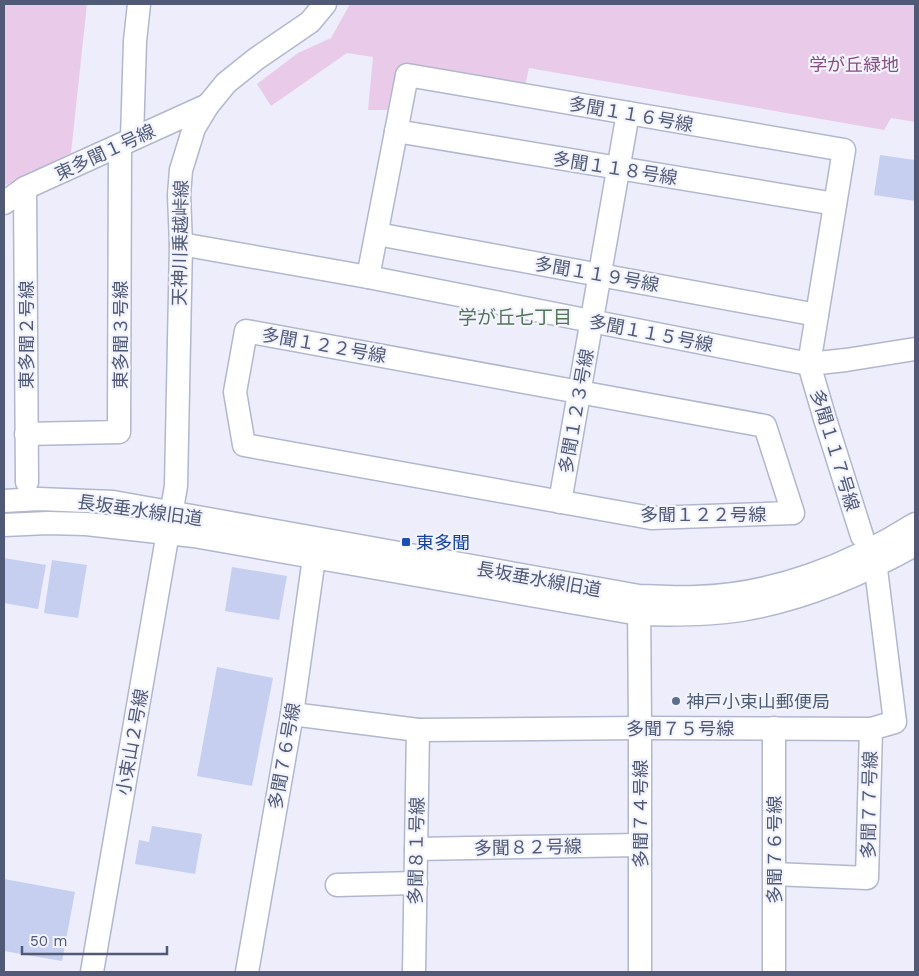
<svg xmlns="http://www.w3.org/2000/svg" width="919" height="976" font-family="'Work Sans','Noto Sans JP',sans-serif">
  <style>
    .green { fill: #e9cbe9 }
    .building { fill: #c6cfef }
    .lines { fill: none; stroke-linecap: round; stroke-linejoin: round }
    .minor-casing { stroke: #b2b7ce; stroke-width: 25 }
    .minor { stroke: #fff; stroke-width: 22 }
    .transit-dot { fill: #1a4fb4; stroke: #f3f3fe; stroke-width: 2 }
    .service-dot { fill: #5c6f8a; stroke: #f3f3fe; stroke-width: 2 }
    .labels { text-anchor: middle; dominant-baseline: central; stroke-width: 4.5; stroke-linejoin: round; paint-order: stroke }
    .park-label { font-size: 18px; fill: #864f81; stroke: #f3f3fe }
    .street-label { font-size: 18px; fill: #505a76; stroke: #f3f3fe }
    .transit-label { font-size: 18px; fill: #164399; stroke: #f3f3fe; text-anchor: start }
    .service-label { font-size: 18px; fill: #4e5e75; stroke: #f3f3fe; text-anchor: start }
    .neighbourhood-label { font-size: 19px; fill: #567658; stroke: #f3f3fe }
  </style>
  <rect width="100%" height="100%" fill="#ededfc"/>
  <!-- green -->
  <g class="green">
    <path d="M4,4H87L71,153L4,186Z"/>
    <path d="M350,4H915V122L891,118L884,130L529,68L525,86L399,66L389,110H368L373,57L347,53L271,106L257,84L298,53L331,38Z"/>
  </g>
  <!-- building -->
  <g class="building">
    <path d="M880,155L915,160V201L874,195Z"/>
    <path d="M4,558L46,565L38,609L4,603Z"/>
    <path d="M52,560L87,565L78,618L44,613Z"/>
    <path d="M232,567L287,576L279,620L225,611Z"/>
    <path d="M217,667L273,678L252,786L197,776Z"/>
    <path d="M152,826L202,834L195,874L135,864L139,840L149,842Z"/>
    <path d="M4,879L75,892L62,961L4,951Z"/>
  </g>
  <g class="lines">
    <!-- minor casing -->
    <g class="minor-casing">
      <g id="minor">
        <path d="M396,131L835,204"/>
        <path d="M132,139L135,41L139,4"/>
        <path d="M25,188L27,482"/>
        <path d="M4,203L25,188L208,105"/>
        <path d="M377,234L817,315"/>
        <path d="M181,244L368,277L809,364L846,360L915,349"/>
        <path d="M368,277L407,75L844,150L809,364L825,419L862,536"/>
        <path d="M246,331L765,426L793,513L651,518L244,445L235,392Z"/>
        <path d="M26,434L119,432L120,146"/>
        <path d="M4,501L39,499L113,502L639,596C658,596 677,598 696,597C774,595 850,565 915,524"/>
        <path d="M560,502L628,113"/>
        <path d="M4,525L48,523L86,524L194,536L639,614C673,615 708,615 741,610C803,600 861,575 915,545"/>
        <path d="M639,601L640,728V972"/>
        <path d="M292,714L418,730L640,728L871,729L895,722L874,553"/>
        <path d="M416,849L640,845"/>
        <path d="M774,874L867,878L871,729"/>
        <path d="M337,885L416,883"/>
        <path d="M92,972L176,486L181,244L179,195L181,170L194,128L208,105L226,83L256,59L310,22L325,4"/>
        <path d="M247,972L292,714L314,558L317,543"/>
        <path d="M414,972L418,730"/>
        <path d="M774,972V728"/>
      </g>
    </g>
    <!-- minor -->
    <use href="#minor" class="minor"/>
  </g>
  <!-- markers -->
  <rect class="transit-dot" x="401" y="537" width="10" height="10" rx="2.5"/>
  <circle class="service-dot" cx="676" cy="701" r="5"/>
  <g class="labels">
    <!-- park labels -->
    <g class="park-label">
      <text x="854" y="64">学が丘緑地</text>
    </g>
    <!-- street labels -->
    <g class="street-label">
      <text transform="translate(631 114) rotate(10)">多聞１１６号線</text>
      <text transform="translate(105 152) rotate(-25)">東多聞１号線</text>
      <text transform="translate(615 168) rotate(9)">多聞１１８号線</text>
      <text transform="translate(180 243) rotate(-89)">天神川乗越峠線</text>
      <text transform="translate(597 274) rotate(10)">多聞１１９号線</text>
      <text transform="translate(651 333) rotate(11)">多聞１１５号線</text>
      <text transform="translate(26 335) rotate(-90)">東多聞２号線</text>
      <text transform="translate(120 335) rotate(-90)">東多聞３号線</text>
      <text transform="translate(324 345) rotate(10)">多聞１２２号線</text>
      <text transform="translate(576 411) rotate(-80)">多聞１２３号線</text>
      <text transform="translate(835 450) rotate(73)">多聞１１７号線</text>
      <text transform="translate(140 510) rotate(8)">長坂垂水線旧道</text>
      <text x="703" y="514">多聞１２２号線</text>
      <text transform="translate(539 579) rotate(10)">長坂垂水線旧道</text>
      <text x="680" y="728">多聞７５号線</text>
      <text transform="translate(132 742) rotate(-80)">小束山２号線</text>
      <text transform="translate(284 756) rotate(-80)">多聞７６号線</text>
      <text transform="translate(869 805) rotate(-89)">多聞７７号線</text>
      <text transform="translate(640 814) rotate(-90)">多聞７４号線</text>
      <text transform="translate(528 847) rotate(-1)">多聞８２号線</text>
      <text transform="translate(774 850) rotate(-90)">多聞７６号線</text>
      <text transform="translate(416 851) rotate(-89)">多聞８１号線</text>
    </g>
    <!-- transit labels -->
    <g class="transit-label">
      <text x="416" y="542">東多聞</text>
    </g>
    <!-- service labels -->
    <g class="service-label">
      <text x="686" y="701">神戸小束山郵便局</text>
    </g>
    <!-- neighbourhood labels -->
    <g class="neighbourhood-label">
      <text x="515" y="317">学が丘七丁目</text>
    </g>
  </g>
  <!-- border -->
  <rect width="919" height="976" fill="none" stroke="#505a76" stroke-width="10"/>
  <!-- scale -->
  <path d="M22 946v8h145v-8" fill="none" stroke="#505a76" stroke-width="2.5"/>
  <text x="30" y="946" font-size="15" fill="#505a76" stroke="#f3f3fe" stroke-width="4" paint-order="stroke">50 m</text>
</svg>
